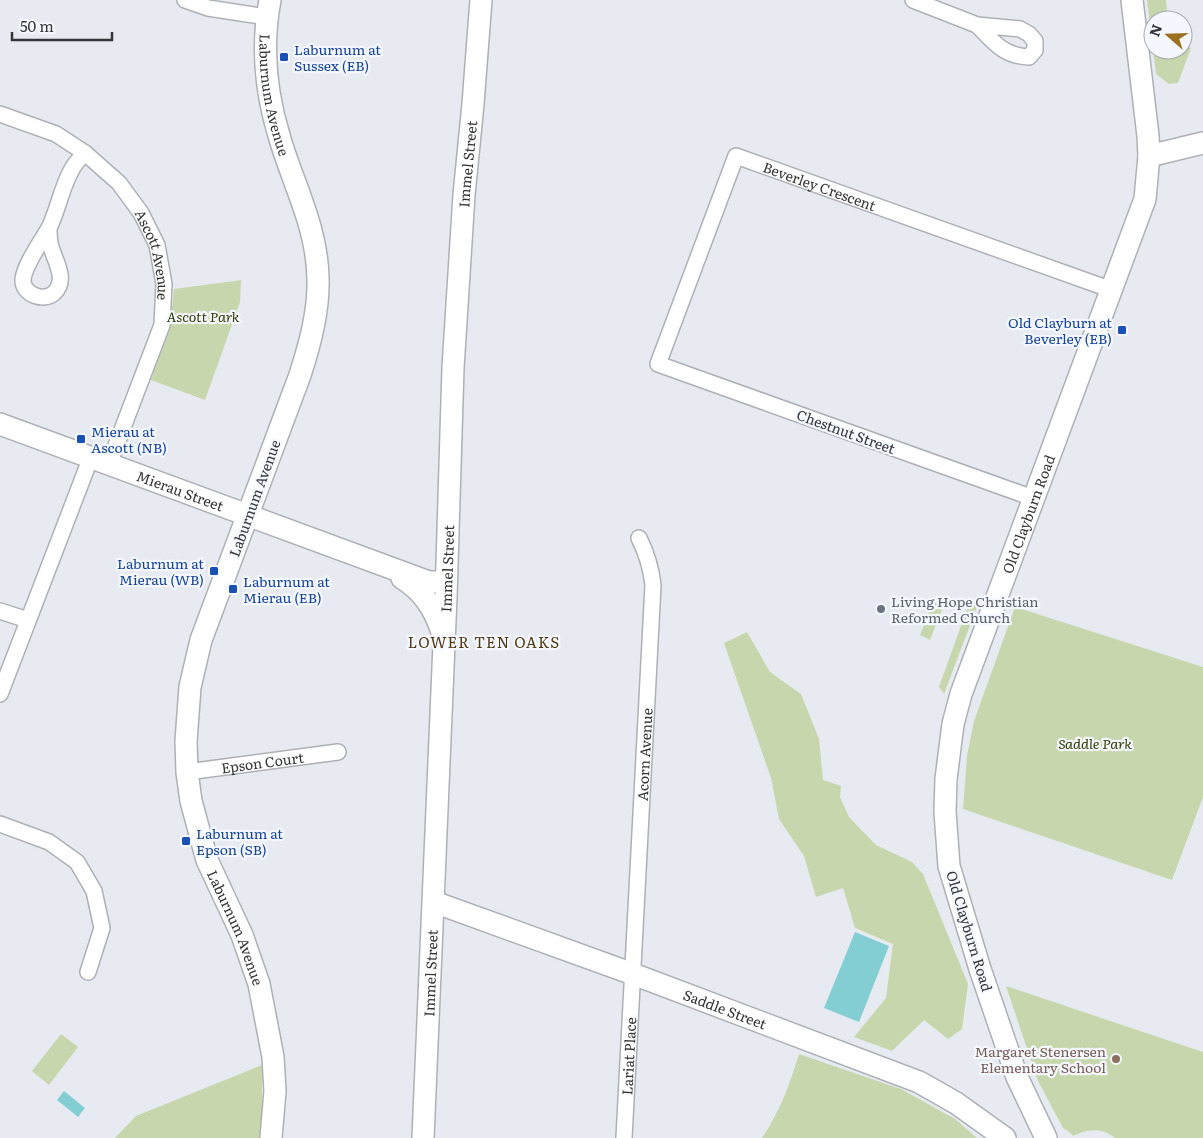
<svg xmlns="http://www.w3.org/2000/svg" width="1203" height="1138" font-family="Literata,serif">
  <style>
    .green { fill: #c7d6ac }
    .water { fill: #82ced2 }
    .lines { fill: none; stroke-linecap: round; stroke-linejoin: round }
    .street-casing { stroke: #adb1b6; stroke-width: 18 }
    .secondary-casing { stroke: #adb1b6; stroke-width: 24 }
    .street { stroke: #fff; stroke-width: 15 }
    .secondary { stroke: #fff; stroke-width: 21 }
    .transit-dot { fill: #1a4fb4; stroke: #f4f8fe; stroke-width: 2 }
    .worship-dot { fill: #6b7280; stroke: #f4f8fe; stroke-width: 2 }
    .education-dot { fill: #8d6e63; stroke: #f4f8fe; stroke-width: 2 }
    .labels { text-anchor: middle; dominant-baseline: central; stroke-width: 4.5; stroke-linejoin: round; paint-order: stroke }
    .transit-label { font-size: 14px; fill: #164399; stroke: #f4f8fe; text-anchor: start }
    .street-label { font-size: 14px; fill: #343537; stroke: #f4f8fe }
    .park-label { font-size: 14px; font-style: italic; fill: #2f3d00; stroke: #f4f8fe }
    .worship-label { font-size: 14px; fill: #5b616d; stroke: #f4f8fe; text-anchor: start }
    .education-label { font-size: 14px; fill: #785e54; stroke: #f4f8fe; text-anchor: end }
    .neighbourhood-label { font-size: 15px; letter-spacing: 1px; fill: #503a16; stroke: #f4f8fe }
  </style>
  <rect width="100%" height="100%" fill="#e7ebf1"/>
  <!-- green -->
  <g class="green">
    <path d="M1147,0H1166L1168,20H1153V45Z"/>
    <path d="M1183,45L1191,48L1178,83L1169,84L1156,74L1153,50H1183Z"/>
    <path d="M241,280L240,302L205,400L151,380L170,326L174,289Z"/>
    <path d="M970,601L978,604L944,694L939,687Z"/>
    <path d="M933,602L943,607L930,640L920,635Z"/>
    <path d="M1015,607L1203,667V797L1172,880L963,809L967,756L974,721Z"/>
    <path d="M747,632L770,672L801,694L819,739L823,780L841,786L840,797L849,817L876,845L912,862L923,874L968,984L962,1029L948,1039L924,1020L892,1051L854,1037L886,998L893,944L855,928L843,888L816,897L804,856L779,819L771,778L724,643Z"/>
    <path d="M1006,986L1203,1052V1138H1115C1102,1127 1087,1129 1073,1136L1068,1131L1063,1128L1038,1081Z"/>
    <path d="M61,1034L78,1047L49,1085L32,1071Z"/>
    <path d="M799,1054L901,1089L955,1119L977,1138H762C781,1109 789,1086 799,1054Z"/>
    <path d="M262,1065V1120L259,1138H115L136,1116Z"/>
  </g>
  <!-- water -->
  <g class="water">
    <path d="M855,932L889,946L859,1022L824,1008Z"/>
    <path d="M64,1091L85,1108L78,1117L57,1100Z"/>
  </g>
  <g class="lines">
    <!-- street casing -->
    <g class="street-casing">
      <g id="street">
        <path d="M185,0L208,8L267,17"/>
        <path d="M913,0L977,25L1020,29L1029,34L1035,41V50L1029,57C1003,56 994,42 977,25"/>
        <path id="s1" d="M0,114L56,134L85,153L119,183L141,213L157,245L164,284L162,325L109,464"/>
        <path d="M49,228C49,234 49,240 51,247C55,261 68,280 54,293C44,302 22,295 23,279C25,264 41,242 49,228C58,210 61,189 71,171C74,164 80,158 85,153"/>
        <path id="s2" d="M1033,498L658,364L736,156L1112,290"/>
        <path d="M0,611L28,620"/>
        <path d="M0,694L91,457"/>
        <path id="s3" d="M187,772L338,752"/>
        <path d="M0,824L49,842L77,862L94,891L102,928L88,972"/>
        <path id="s4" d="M624,1138L653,585C651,567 647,554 639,538"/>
      </g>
    </g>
    <!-- secondary casing -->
    <g class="secondary-casing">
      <g id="secondary">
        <path id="s5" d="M270,0C261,47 266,94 280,139C294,186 317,227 318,278C319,311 310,344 300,375L201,640L190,687L186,741L187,772L191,801L207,860L242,935L259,984L273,1057L275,1091L271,1138"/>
        <path d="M1149,156L1203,143"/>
        <path id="s6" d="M0,424L429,582H446"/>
        <path d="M402,578C423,591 434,608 442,632"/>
        <path id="s7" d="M434,902L633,974L919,1082L956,1103L1005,1138"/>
        <path id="s8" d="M423,1138L446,597L453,368L464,195L473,104L481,0"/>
        <path id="s9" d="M1046,1138L1017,1077L980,969L949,866L945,812L946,779L953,724L961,694L1145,199L1149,156L1148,136L1132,0"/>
      </g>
    </g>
    <!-- street -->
    <use href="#street" class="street"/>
    <!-- secondary -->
    <use href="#secondary" class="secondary"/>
  </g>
  <!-- markers -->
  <g class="transit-dot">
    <rect x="279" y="52" width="10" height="10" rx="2.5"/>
    <rect x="1117" y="325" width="10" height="10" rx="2.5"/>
    <rect x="76" y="434" width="10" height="10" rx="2.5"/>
    <rect x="209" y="566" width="10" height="10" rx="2.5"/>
    <rect x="228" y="584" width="10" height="10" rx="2.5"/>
    <rect x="181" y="836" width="10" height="10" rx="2.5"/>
  </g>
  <circle class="worship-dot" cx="881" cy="609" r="5"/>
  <circle class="education-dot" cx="1116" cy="1059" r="5"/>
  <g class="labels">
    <!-- transit labels -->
    <g class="transit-label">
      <text x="294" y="49">Laburnum at<tspan x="294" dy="16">Sussex (EB)</tspan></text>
      <text x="1112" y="322" text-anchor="end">Old Clayburn at<tspan x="1112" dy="16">Beverley (EB)</tspan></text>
      <text x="91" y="431">Mierau at<tspan x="91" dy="16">Ascott (NB)</tspan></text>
      <text x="204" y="563" text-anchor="end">Laburnum at<tspan x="204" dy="16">Mierau (WB)</tspan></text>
      <text x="243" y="581">Laburnum at<tspan x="243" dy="16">Mierau (EB)</tspan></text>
      <text x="196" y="833">Laburnum at<tspan x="196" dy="16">Epson (SB)</tspan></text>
    </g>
    <!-- street labels -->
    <g class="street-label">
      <text stroke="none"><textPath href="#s5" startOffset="96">Laburnum Avenue</textPath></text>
      <text stroke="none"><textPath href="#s8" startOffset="975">Immel Street</textPath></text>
      <text stroke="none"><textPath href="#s2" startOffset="709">Beverley Crescent</textPath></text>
      <text stroke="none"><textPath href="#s1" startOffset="221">Ascott Avenue</textPath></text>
      <text transform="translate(846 431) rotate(20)">Chestnut Street</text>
      <text stroke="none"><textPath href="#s6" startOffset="192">Mierau Street</textPath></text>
      <text transform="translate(254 498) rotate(-70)">Laburnum Avenue</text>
      <text stroke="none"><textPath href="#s9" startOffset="655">Old Clayburn Road</textPath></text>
      <text stroke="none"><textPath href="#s8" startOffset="570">Immel Street</textPath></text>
      <text stroke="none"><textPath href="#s4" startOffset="384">Acorn Avenue</textPath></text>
      <text stroke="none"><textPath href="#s3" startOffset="76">Epson Court</textPath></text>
      <text stroke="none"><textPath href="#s5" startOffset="965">Laburnum Avenue</textPath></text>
      <text transform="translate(970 931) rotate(73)">Old Clayburn Road</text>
      <text stroke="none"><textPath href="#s8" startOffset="165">Immel Street</textPath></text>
      <text stroke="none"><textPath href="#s7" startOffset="310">Saddle Street</textPath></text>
      <text stroke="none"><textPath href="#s4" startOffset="82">Lariat Place</textPath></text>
    </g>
    <!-- park labels -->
    <g class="park-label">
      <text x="203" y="316">Ascott Park</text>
      <text x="1095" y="743">Saddle Park</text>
    </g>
    <!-- worship labels -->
    <g class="worship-label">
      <text x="891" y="601">Living Hope Christian<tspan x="891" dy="16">Reformed Church</tspan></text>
    </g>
    <!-- education labels -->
    <g class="education-label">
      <text x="1106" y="1051">Margaret Stenersen<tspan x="1106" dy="16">Elementary School</tspan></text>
    </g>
    <!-- neighbourhood labels -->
    <g class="neighbourhood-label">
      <text x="484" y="641">LOWER TEN OAKS</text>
    </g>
  </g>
  <!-- north arrow -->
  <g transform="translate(1168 35) rotate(290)"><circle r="24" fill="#f4f8fe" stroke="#a7aaae"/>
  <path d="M0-4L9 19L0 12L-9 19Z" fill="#9c7020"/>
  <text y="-8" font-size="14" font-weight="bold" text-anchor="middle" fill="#343537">N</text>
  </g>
  <!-- scale -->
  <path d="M12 32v8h100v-8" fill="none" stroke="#343537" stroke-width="2.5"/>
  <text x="20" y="32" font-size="15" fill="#343537" stroke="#f4f8fe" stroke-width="4" paint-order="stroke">50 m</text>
</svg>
